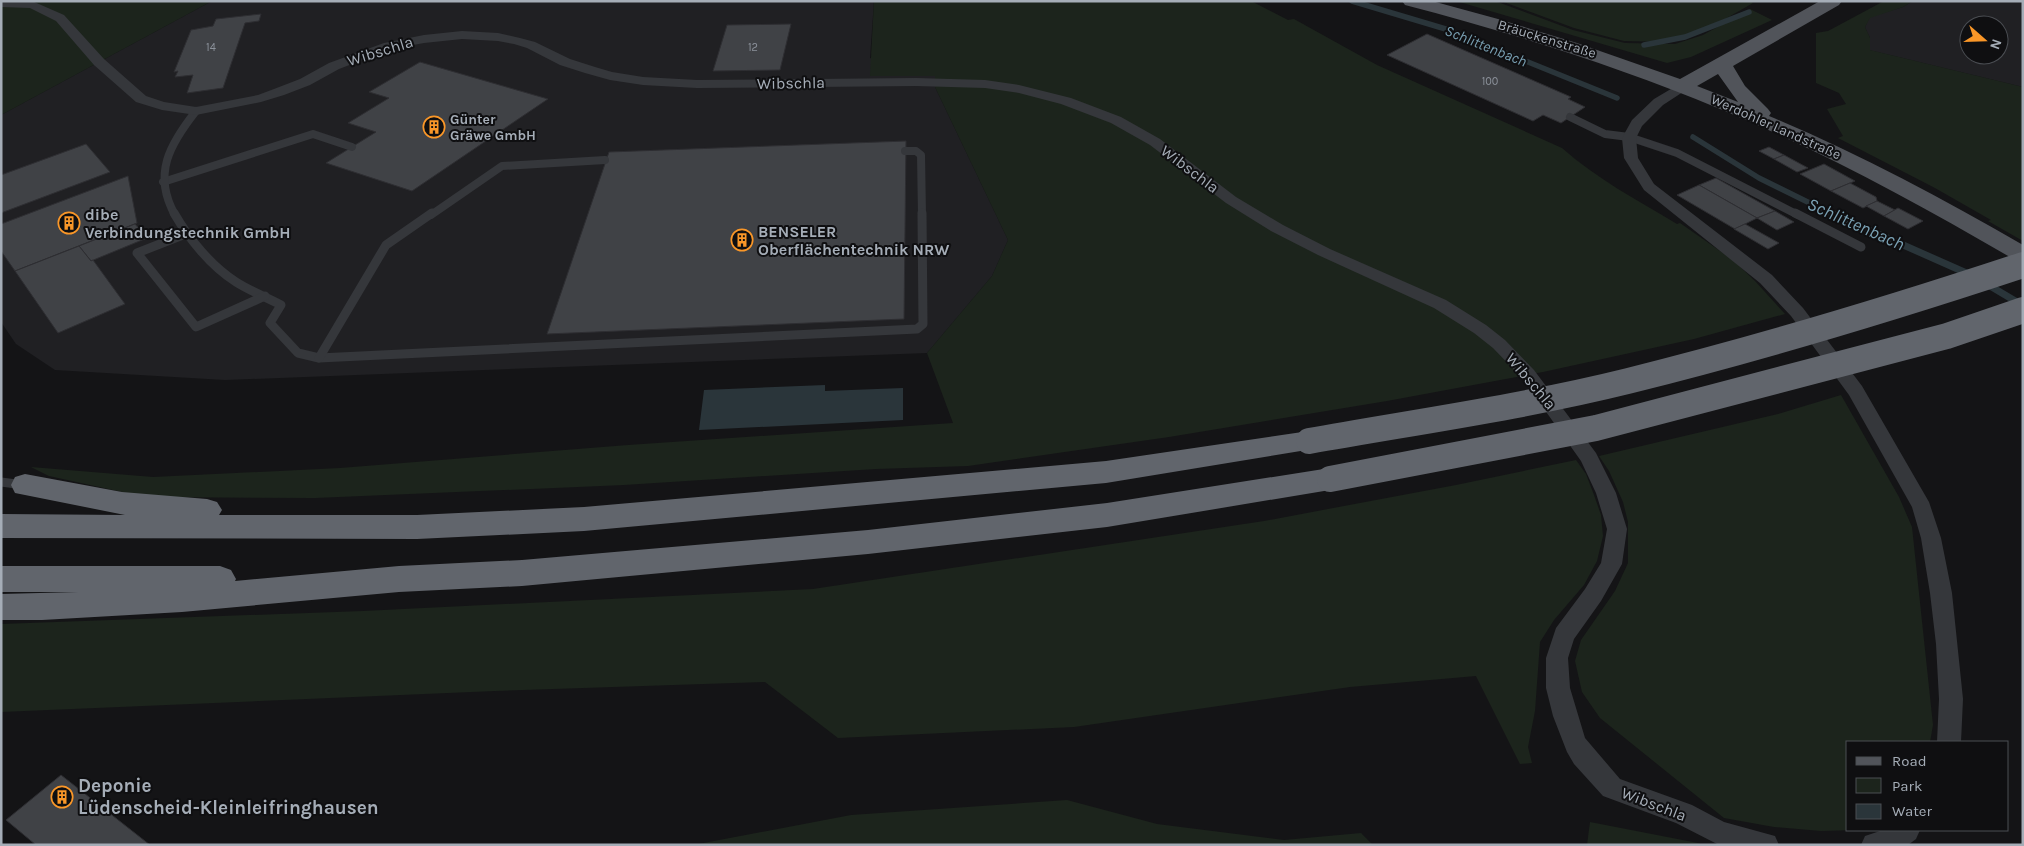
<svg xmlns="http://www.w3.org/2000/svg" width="2024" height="846" font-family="Karla,sans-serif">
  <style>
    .built { fill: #202023; fill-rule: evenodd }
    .green { fill: #1c241c }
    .water { fill: #2a353a }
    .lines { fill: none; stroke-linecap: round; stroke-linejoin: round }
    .stream-far1 { stroke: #2a353a; stroke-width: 5.5 }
    .stream { stroke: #2a353a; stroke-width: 7 }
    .building { fill: #404246; stroke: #2e2e32 }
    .service-far1 { stroke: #35373b; stroke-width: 8 }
    .service { stroke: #35373b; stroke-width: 9 }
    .minor { fill: #35373b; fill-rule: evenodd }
    .primary { fill: #51545a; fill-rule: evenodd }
    .motorway { fill: #61656c; fill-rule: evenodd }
    .motorway-bridge { stroke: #61656c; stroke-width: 26 }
    .labels { text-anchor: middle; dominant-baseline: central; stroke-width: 4; stroke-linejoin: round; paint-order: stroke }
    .far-number-label { font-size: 11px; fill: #8c929b }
    .far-street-label { font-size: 14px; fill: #a5adb7; stroke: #0f0f11 }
    .far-poi-label { font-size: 14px; font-weight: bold; fill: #a5adb7; stroke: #0f0f11; text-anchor: start }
    .far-water-label { font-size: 15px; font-style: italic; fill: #7aa1b4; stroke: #0f0f11 }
    .street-label { font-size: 16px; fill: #a5adb7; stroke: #0f0f11 }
    .poi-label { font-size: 16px; font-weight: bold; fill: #a5adb7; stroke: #0f0f11; text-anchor: start }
    .water-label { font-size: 18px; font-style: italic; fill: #7aa1b4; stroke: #0f0f11 }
    .near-poi-label { font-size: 19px; font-weight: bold; fill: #a5adb7; stroke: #0f0f11; text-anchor: start }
  </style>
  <rect width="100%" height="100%" fill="#141416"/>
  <!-- built -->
  <g class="built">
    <path d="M212,1H874L870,58L935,76V87L1008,240L992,276L927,353L225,380L55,370L16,344L1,322V115Z"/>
    <path d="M1913,1H2023V87L1869,50L1870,38L1865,27L1870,17L1903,7ZM1969,25H1999V55H1969Z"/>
  </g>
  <!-- green -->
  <g class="green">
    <path d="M1,1H212L1,115Z"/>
    <path d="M874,1H1251L1288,20L1294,19L1377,65L1562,148C1597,179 1637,200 1677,224L1680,223L1733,260L1755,281L1785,314L1694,339L1543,372L1387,401L1169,437L968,466L876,469L624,485L315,498L145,497L49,476L31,467L153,477L340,468L628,445L953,423L927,353L992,276L1008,240L935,87V76H870Z"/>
    <path d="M1456,1H1495L1573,30L1625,43L1675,44L1703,35L1750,9L1772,20L1691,57L1667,63Z"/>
    <path d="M1501,1H1750L1753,3L1699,34L1672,42L1624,41L1574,28Z"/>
    <path d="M1884,1H1913L1903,7L1870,18L1865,27L1870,38V50L2023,87V241L1988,221L1991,220L1935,188L1838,138L1843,136L1827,109L1846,104L1839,93L1816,83V33L1828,31Z"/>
    <path d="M1841,395L1899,497L1912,527L1933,725L1930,742H1848V830H1856L1821,831L1774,827L1724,818L1600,718L1582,692L1575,661L1581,640L1615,591L1628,563V522L1623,502L1609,471L1599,456L1778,414Z"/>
    <path d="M1576,460L1586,474L1594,495L1601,515L1603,536L1597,561L1584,585L1554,620L1540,642L1535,711L1528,747L1532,763L1520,764L1476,676L1350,687L1074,727L838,738L765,682L495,691L1,712V624L363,611L813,589L1264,521L1456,485Z"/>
    <path d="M1067,800L1157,824L1284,840L1361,833L1373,845H693L851,815Z"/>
    <path d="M1590,822L1698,843L1704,845H1587Z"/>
  </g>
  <!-- water -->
  <path class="water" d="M825,385V391L903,388V420L699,430L704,390Z"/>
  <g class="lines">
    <!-- stream-far1 -->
    <g class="stream-far1">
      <path d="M1352,1L1449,30L1617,98"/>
      <path d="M1644,45L1685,37L1749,12"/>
      <path d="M1693,137L1759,178L1834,215"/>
    </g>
    <!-- stream -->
    <g class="stream">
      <path d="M1831,213L1971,275"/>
      <path d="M1985,283L2022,305"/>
    </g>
  </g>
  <!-- building -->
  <g class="building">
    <path d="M261,14L259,21L245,23L223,88L187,93L193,75L175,77L178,71L174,72L191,30L213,26L216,19Z"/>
    <path d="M791,24L780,70L713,71L727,25Z"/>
    <path d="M1427,34L1571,97L1568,99L1585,107L1561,123L1543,115L1533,121L1387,55Z"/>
    <path d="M420,62L548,99L412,191L326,163L376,132L348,123L389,98L369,92Z"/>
    <path d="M906,141L904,319L547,334L609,152Z"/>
    <path d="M86,144L110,172L1,213V175Z"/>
    <path d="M1769,147L1784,155L1774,159L1759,151Z"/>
    <path d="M1784,155L1808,168L1797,172L1774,159Z"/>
    <path d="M1824,164L1855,181L1831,191L1800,174Z"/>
    <path d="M128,176L137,223L15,271L1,251V224Z"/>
    <path d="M1716,178L1775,211L1757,218L1699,185Z"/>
    <path d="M1850,183L1876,197L1877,201L1863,208L1831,191Z"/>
    <path d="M1699,185L1757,218L1735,229L1677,195Z"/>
    <path d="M1877,201L1895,210L1884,216L1866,206Z"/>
    <path d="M1898,208L1923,221L1908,229L1884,216Z"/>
    <path d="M1775,211L1794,222L1777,230L1757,218Z"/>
    <path d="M135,224L147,238L91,261L79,246Z"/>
    <path d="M1745,224L1779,243L1768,249L1734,229Z"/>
    <path d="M79,246L91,261L93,260L125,304L58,333L15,271Z"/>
    <path d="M61,775L150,845H36L6,820Z"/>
  </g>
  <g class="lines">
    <!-- service-far1 -->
    <g class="service-far1">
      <path d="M1570,117L1605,134L1629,137L1677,153L1798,215"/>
      <path d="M905,151H916L921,155L922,215"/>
      <path d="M163,182L313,134L352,147"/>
      <path d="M175,215C152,174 170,144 196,111"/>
      <path d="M431,215L502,166L605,160"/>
    </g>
    <!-- service -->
    <g class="service">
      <path d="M174,213C189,239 211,266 236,282C250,291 266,297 281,305L270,323L298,353L319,358L917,329L923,324L922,213"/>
      <path d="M1795,213L1861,247"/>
      <path d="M188,233L137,253L196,327L265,296"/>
      <path d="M319,358L386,245L432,213"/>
      <path d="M1,482L24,485"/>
    </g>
    <!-- minor -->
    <g class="minor">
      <path d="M1,1H32L64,15L104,59L146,96L164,102L196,107L258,95L274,89L300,79L329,63L384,43L424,35L462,31L498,33L520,38L535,42L570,59L595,67L612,72L643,77L697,80L916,78L985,80L1019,85L1071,98L1121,117L1160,139L1236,197L1283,225L1330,249L1446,300L1486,325L1505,340L1534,370L1596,453L1616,493L1627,529L1622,564L1601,601L1574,639L1568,658L1570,688L1585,738L1620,779L1692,805L1724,822L1775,836L1779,845H1719L1676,823L1603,796L1574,764L1567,752L1553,716L1546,688V658L1556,628L1585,589L1601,563L1607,529L1596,493L1581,461L1522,378L1493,348L1474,333L1434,308L1318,255L1271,231L1226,203L1150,145L1111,123L1061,104L1019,93L985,88L916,86L697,88L643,85L610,80L585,73L560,65L527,48L514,44L498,41L462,39L424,43L391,49L339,69L310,85L284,95L261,102L196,115L162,110L136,102L94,65L56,21L30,8L1,7Z"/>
      <path d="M1681,83L1686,84L1688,87L1686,90L1663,105L1642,126L1636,138L1638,158L1654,184L1772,275L1803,308L1862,386L1929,502L1941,538L1952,593L1963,699L1961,742H1937L1939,699L1936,644L1930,593L1921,538L1912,507L1849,395L1791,316L1760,283L1644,190L1624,158L1622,138L1632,120L1654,99Z"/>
      <path d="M1883,830H1920L1916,839L1908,845H1861L1865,836Z"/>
    </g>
    <!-- primary -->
    <path class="primary" d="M1402,1H1432L1498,19L1577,43L1680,79L1820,1H1842L1839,5L1733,66L1745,86L1768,109L1771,113L1769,116C1857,153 1940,197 2023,245V262L2015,260C1919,204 1822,151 1720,109C1617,66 1512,33 1405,5ZM1718,74L1738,102L1697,86Z"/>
    <!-- motorway -->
    <g class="motorway">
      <path d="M1309,431L1319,434L1323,441L1319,448L1106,483L584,531L417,539L1,538V514L125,515L15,493L11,485L15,477L25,474L122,492L207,499L217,502L222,510L219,515H417L584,507L1106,461Z"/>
      <path d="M1330,468L1340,471L1344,479L1340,487L1330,490L1107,527L868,554L522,586L399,592L182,612L42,620H1V594L78,592H1V566H220L231,570L236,579L235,581L399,566L522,560L868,530L1107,503Z"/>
    </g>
    <!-- motorway-bridge -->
    <g class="motorway-bridge">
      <path d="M1309,441C1415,422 1523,407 1628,381C1761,348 1893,308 2023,265"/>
      <path d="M1330,479L1596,428L1947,336L2023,310"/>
    </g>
  </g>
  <!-- icons -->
  <defs>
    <g id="building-ring" transform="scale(1.125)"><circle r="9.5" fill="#0f0f11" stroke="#fa9728" stroke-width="1.5"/><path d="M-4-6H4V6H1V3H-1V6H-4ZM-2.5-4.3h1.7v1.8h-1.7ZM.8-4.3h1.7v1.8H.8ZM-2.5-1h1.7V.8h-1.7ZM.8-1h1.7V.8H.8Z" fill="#fa9728"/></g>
  </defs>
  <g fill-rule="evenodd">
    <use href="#building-ring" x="434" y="127"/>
    <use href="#building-ring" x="69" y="223"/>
    <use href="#building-ring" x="742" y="240"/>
    <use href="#building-ring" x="62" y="797"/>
  </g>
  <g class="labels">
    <!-- far-number labels -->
    <g class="far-number-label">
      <text x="211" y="47">14</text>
      <text x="753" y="47">12</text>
      <text x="1490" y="81">100</text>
    </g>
    <!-- far-street labels -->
    <g class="far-street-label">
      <text transform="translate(1547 39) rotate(17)">Bräuckenstraße</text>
      <text transform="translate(1776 127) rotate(24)">Werdohler Landstraße</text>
    </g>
    <!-- far-poi labels -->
    <g class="far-poi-label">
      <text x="450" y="119">Günter<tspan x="450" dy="16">Gräwe GmbH</tspan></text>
    </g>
    <!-- far-water labels -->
    <g class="far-water-label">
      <text transform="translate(1486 46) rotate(22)">Schlittenbach</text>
    </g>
    <!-- street labels -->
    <g class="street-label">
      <text transform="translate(380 51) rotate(-17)">Wibschla</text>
      <text transform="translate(791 83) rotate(-1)">Wibschla</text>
      <text transform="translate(1190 169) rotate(37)">Wibschla</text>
      <text transform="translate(1531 381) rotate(50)">Wibschla</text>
      <text transform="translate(1654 804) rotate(21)">Wibschla</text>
    </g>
    <!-- poi labels -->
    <g class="poi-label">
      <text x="85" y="214">dibe<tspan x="85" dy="18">Verbindungstechnik GmbH</tspan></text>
      <text x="758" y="231">BENSELER<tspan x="758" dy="18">Oberflächentechnik NRW</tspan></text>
    </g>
    <!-- water labels -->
    <g class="water-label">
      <text transform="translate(1856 224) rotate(24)">Schlittenbach</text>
    </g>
    <!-- near-poi labels -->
    <g class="near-poi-label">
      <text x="78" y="786">Deponie<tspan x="78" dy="22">Lüdenscheid-Kleinleifringhausen</tspan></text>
    </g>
  </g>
  <!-- border -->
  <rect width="2024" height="846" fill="none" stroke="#a5adb7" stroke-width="5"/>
  <!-- legend -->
  <rect x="1846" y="741" width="162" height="90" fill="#0f0f11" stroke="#4b4e53"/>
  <rect x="1856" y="757" width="25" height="8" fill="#51545a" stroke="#4b4e53"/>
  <text x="1892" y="766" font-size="15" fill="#a5adb7">Road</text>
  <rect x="1856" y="778" width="25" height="15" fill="#1c241c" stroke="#4b4e53"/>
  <text x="1892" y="791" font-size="15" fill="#a5adb7">Park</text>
  <rect x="1856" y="804" width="25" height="15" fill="#2a353a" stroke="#4b4e53"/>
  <text x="1892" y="816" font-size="15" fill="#a5adb7">Water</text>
  <!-- north arrow -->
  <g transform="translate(1984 40) rotate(110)"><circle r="24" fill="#0f0f11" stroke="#4b4e53"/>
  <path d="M0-4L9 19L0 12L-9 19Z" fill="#fa9728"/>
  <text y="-8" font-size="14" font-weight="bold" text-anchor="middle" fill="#a5adb7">N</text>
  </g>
</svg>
